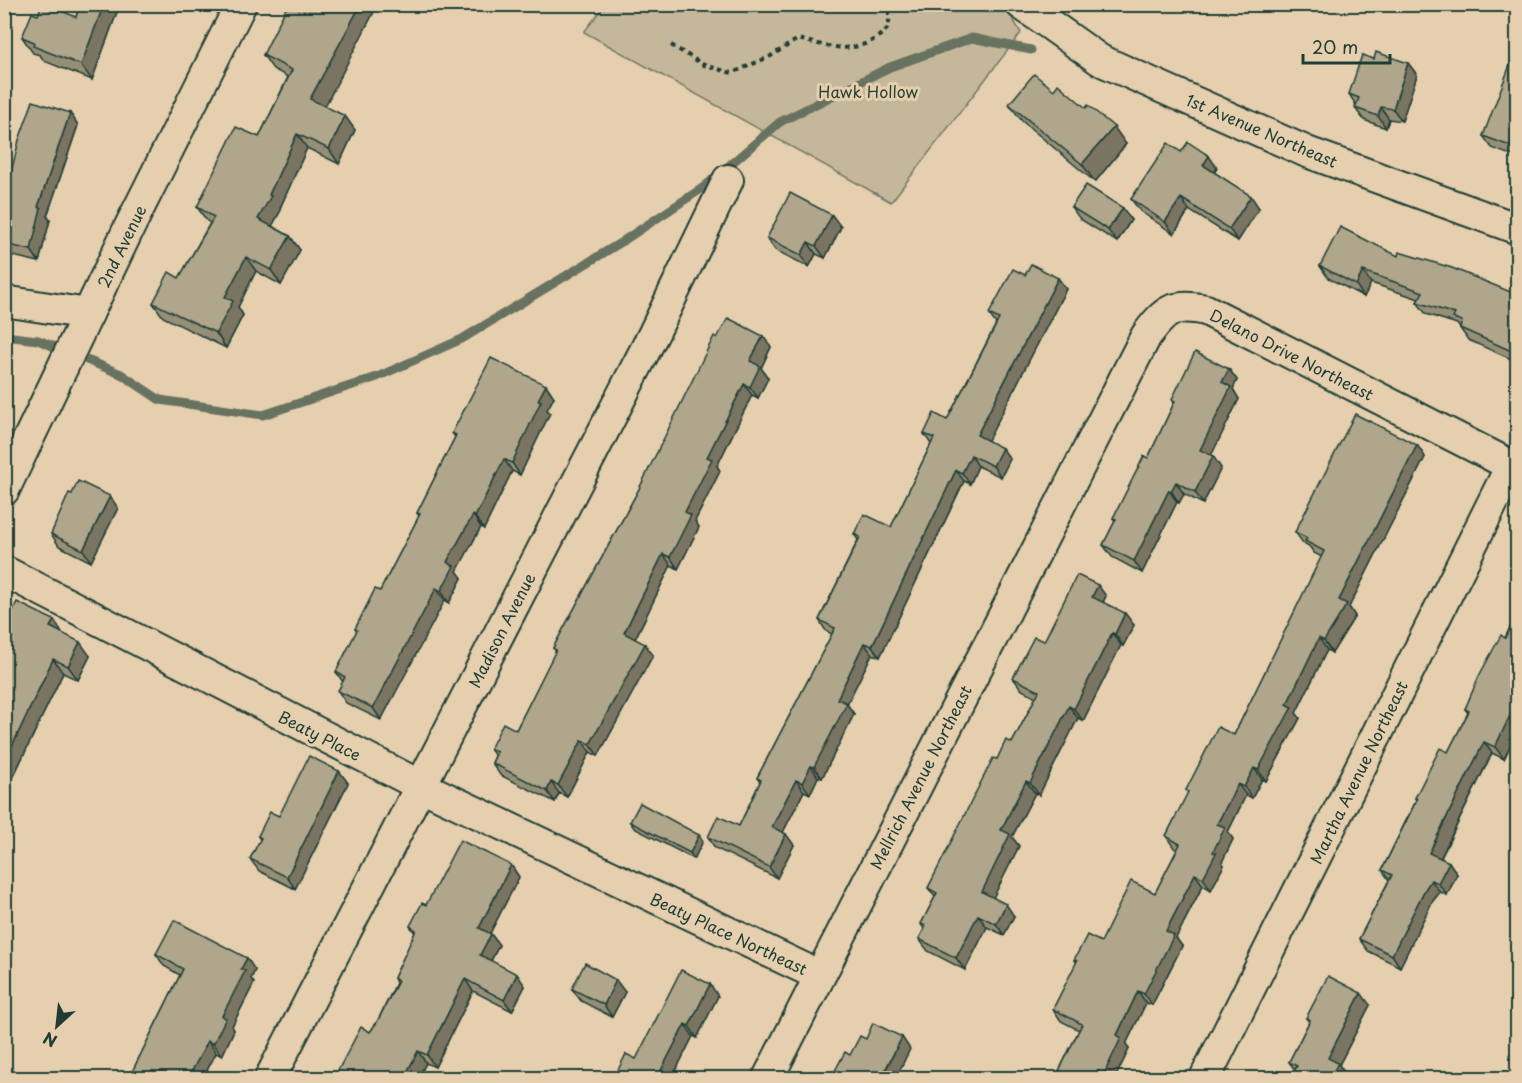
<svg xmlns="http://www.w3.org/2000/svg" width="1522" height="1083" font-family="'Playpen Sans',sans-serif">
  <style>
    .green { fill: #c5b79a; stroke: #727a67; stroke-width: 1.5 }
    .lines { fill: none; stroke-linecap: round; stroke-linejoin: round }
    .stream { stroke: #687260; stroke-width: 9 }
    .street-casing { stroke: #1f3d34; stroke-width: 34 }
    .path { stroke: #1f3d34; stroke-width: 4; stroke-dasharray: 4.5 4.5; stroke-linecap: butt }
    .street { stroke: #e6cfae; stroke-width: 30 }
    .wall { fill: #968f78; stroke: #1f3d34; stroke-width: 1.5 }
    .shaded-wall { fill: #7a7462; stroke: #1f3d34; stroke-width: 1.5 }
    .building { fill: #afa68c; stroke: #1f3d34; stroke-width: 1.5 }
    .labels { text-anchor: middle; dominant-baseline: central; stroke-width: 6; stroke-linejoin: round; paint-order: stroke }
    .park-label { font-size: 16px; fill: #274339; stroke: #e6cfae }
    .street-label { font-size: 16px; fill: #1f3d34; stroke: #e6cfae }
  </style>
  <rect width="100%" height="100%" fill="#e6cfae"/>
  <filter id="ink" filterUnits="userSpaceOnUse"><feTurbulence type="fractalNoise" baseFrequency=".0167" numOctaves="2"/><feDisplacementMap in="SourceGraphic" scale="12" xChannelSelector="R" yChannelSelector="G"/><feConvolveMatrix kernelMatrix="1 2 1 2 8 2 1 2 1" color-interpolation-filters="sRGB"/></filter>
  <g filter="url(#ink)">
    <!-- green -->
    <path class="green" d="M1004,4L1021,33L891,202L584,32L605,5Z"/>
    <g class="lines">
      <!-- stream -->
      <path class="stream" d="M4,336L38,340L121,374L160,400L263,415L377,377L462,339L620,243L704,187L780,122L890,67L972,38L1031,50"/>
      <!-- street casing -->
      <g class="street-casing">
        <g id="street">
          <path d="M1021,4L1100,60L1307,152L1518,229"/>
          <path d="M4,301L88,314"/>
          <path d="M4,490L130,226L241,4"/>
          <path d="M4,571L421,786L818,975"/>
          <path d="M270,1078L654,333L728,180"/>
          <path d="M768,1078L1146,336C1165,310 1174,303 1206,310L1518,469"/>
          <path d="M1205,1078L1511,466"/>
        </g>
      </g>
      <!-- path -->
      <path class="path" d="M671,45L704,65L732,73L771,56L798,39C833,48 861,57 889,27V4"/>
      <!-- street -->
      <use href="#street" class="street"/>
    </g>
    <!-- wall -->
    <g class="wall">
      <path d="M80,4H120L92,80L44,61L40,55L33,53L22,37L38,15L76,17Z"/>
      <path d="M378,4L324,106L345,116L355,130L339,164L307,148L280,208L281,210L272,226L290,236L300,250L281,285L256,271L238,307L243,315L226,348L163,317L153,303L179,278L210,223L207,221L197,207L259,137L288,77L273,69L263,55Z"/>
      <path d="M1374,59L1408,63L1417,75L1402,121L1389,119L1386,128L1364,120L1355,108L1356,105L1349,94Z"/>
      <path d="M1518,59V158L1492,148L1483,136Z"/>
      <path d="M1054,90L1086,108L1126,144L1095,182L1022,121L1009,104Z"/>
      <path d="M70,113L78,125L47,216L50,220L39,262L4,254V201Z"/>
      <path d="M1181,152L1217,168L1214,173L1259,208L1238,241L1189,210L1174,234L1140,211L1131,199Z"/>
      <path d="M1071,207L1131,220L1117,242L1080,219Z"/>
      <path d="M841,227L825,258L816,254L809,267L775,250L767,238Z"/>
      <path d="M1398,256L1518,295V362L1468,340L1457,324L1426,314L1417,302L1419,299L1371,283L1364,297L1328,278L1320,266Z"/>
      <path d="M1025,275L1058,278L1066,289L987,441L1002,448L1010,459L1001,477L978,466L970,484L964,481L880,657L872,654L847,704L854,714L822,778L818,777L810,794L804,791L783,832L794,845L777,878L715,848L708,837L739,826L760,782L757,778L832,634L826,631L819,620L858,540L854,534L891,527L931,444L924,434L947,420L996,324L989,314Z"/>
      <path d="M717,338L771,347L761,368L768,378L758,398L752,395L717,466L720,471L695,521L699,527L678,569L671,565L635,639L653,655L598,756L590,752L567,797L559,793L555,802L500,775L492,763L495,756L490,749L516,730L556,651L553,648L639,489Z"/>
      <path d="M1229,369L1237,380L1233,389L1239,399L1211,455L1221,468L1203,504L1184,494L1179,503L1177,502L1142,573L1112,557L1103,545L1115,521L1113,518L1148,458L1174,403L1172,399Z"/>
      <path d="M546,385L554,397L547,410L550,413L520,475L512,471L484,529L481,527L457,571L462,578L449,603L445,600L441,605L381,720L346,703L338,691L343,682L336,672L357,631L355,629L380,591L419,516L417,513L455,437L452,433Z"/>
      <path d="M1417,445L1425,457L1349,607L1355,616L1332,653L1327,650L1296,713L1300,718L1266,781L1262,779L1252,798L1246,795L1228,832L1233,839L1222,862L1224,865L1211,890L1203,885L1176,938L1182,946L1152,1005L1146,1003L1126,1044L1129,1049L1115,1078H1063L1064,1077L1059,1071L1079,1030L1061,1021L1053,1009L1077,963L1074,960L1101,942L1155,893L1177,850L1174,848L1166,836L1188,793L1186,790L1234,735L1322,557L1314,553L1309,546L1303,543L1295,532Z"/>
      <path d="M72,494L118,508L91,562L59,546L51,534Z"/>
      <path d="M1106,596L1103,602L1134,625L1123,646L1121,645L1083,721L1078,718L1039,795L1035,793L1012,837L1019,846L993,897L1014,916L1004,935L987,927L965,970L928,951L919,939L924,929L921,924L935,897L928,888L997,759L1012,743L1036,697L1022,690L1013,678L1044,641Z"/>
      <path d="M1518,611V729L1504,759L1492,753L1441,858L1449,862L1457,874L1447,895L1440,892L1432,902L1400,967L1368,951L1359,939L1389,880L1382,870L1416,800L1415,798L1448,752L1468,713L1465,709L1505,638Z"/>
      <path d="M54,620L62,633L90,656L78,680L63,673L4,796V628Z"/>
      <path d="M339,771L348,783L295,889L259,871L250,859L260,840L258,836L279,816Z"/>
      <path d="M630,822L703,841L694,859L634,828Z"/>
      <path d="M511,865L519,877L490,933L499,945L491,961L525,986L512,1011L473,991L435,1067L426,1063L418,1078H334L370,1032L377,1022L396,983L394,978L415,933L410,926L426,905Z"/>
      <path d="M156,954L255,970L251,979L254,983L232,1026L234,1030L222,1056L216,1053L203,1078H129L180,975L164,966Z"/>
      <path d="M572,989L625,992L612,1017L581,1001Z"/>
      <path d="M718,996L697,1038L693,1036L672,1078H614L636,1059Z"/>
      <path d="M1370,1005L1339,1065L1346,1075L1344,1078H1290L1295,1070L1289,1062L1309,1022L1306,1018Z"/>
    </g>
    <!-- shaded-wall -->
    <g class="shaded-wall">
      <path d="M104,4H120L92,80L81,65Z"/>
      <path d="M361,4H378L321,114L310,99Z"/>
      <path d="M1408,63L1417,75L1402,121L1393,109Z"/>
      <path d="M1381,107L1389,119L1386,128L1378,116Z"/>
      <path d="M70,113L78,125L47,216L50,220L39,262L31,250L38,207Z"/>
      <path d="M345,116L355,130L339,164L329,149Z"/>
      <path d="M1114,127L1126,144L1095,182L1082,164Z"/>
      <path d="M297,134L307,148L280,208L281,210L268,233L258,219L269,195Z"/>
      <path d="M1209,156L1217,168L1211,177L1203,165Z"/>
      <path d="M1251,196L1259,208L1238,241L1229,229Z"/>
      <path d="M1181,198L1189,210L1174,234L1165,222Z"/>
      <path d="M1123,208L1131,220L1117,242L1108,230Z"/>
      <path d="M832,215L841,227L825,258L816,246Z"/>
      <path d="M290,236L300,250L281,285L271,270Z"/>
      <path d="M808,242L816,254L809,267L801,255Z"/>
      <path d="M246,257L256,271L238,307L243,315L226,348L216,333L225,297Z"/>
      <path d="M1363,271L1371,283L1364,297L1356,285Z"/>
      <path d="M1058,278L1066,289L985,446L977,435Z"/>
      <path d="M763,336L771,347L761,368L768,378L758,398L750,387V361Z"/>
      <path d="M1229,369L1237,380L1233,389L1239,399L1208,462L1200,450L1222,382Z"/>
      <path d="M744,384L752,395L717,466L720,471L695,521L699,527L678,569L670,557L685,512L707,457Z"/>
      <path d="M546,385L554,397L547,410L550,413L520,475L512,463L538,400Z"/>
      <path d="M1417,445L1425,457L1349,607L1355,616L1332,653L1324,641L1339,600Z"/>
      <path d="M1002,448L1010,459L1001,477L993,466Z"/>
      <path d="M971,455L978,466L970,484L962,473Z"/>
      <path d="M1213,456L1221,468L1203,504L1195,492Z"/>
      <path d="M504,459L512,471L484,529L475,517Z"/>
      <path d="M956,470L964,481L880,657L872,646Z"/>
      <path d="M1176,482L1184,494L1179,503L1171,491Z"/>
      <path d="M1169,490L1177,502L1142,573L1134,561Z"/>
      <path d="M110,496L118,508L91,562L83,550Z"/>
      <path d="M473,515L481,527L457,571L462,578L449,603L441,591L447,562Z"/>
      <path d="M663,554L671,565L632,645L624,633Z"/>
      <path d="M1098,585L1106,596L1100,609L1092,597Z"/>
      <path d="M436,588L445,600L381,720L373,708Z"/>
      <path d="M1125,613L1134,625L1123,646L1115,634Z"/>
      <path d="M54,620L63,634L50,627Z"/>
      <path d="M1112,633L1121,645L1083,721L1074,709Z"/>
      <path d="M1319,638L1327,650L1296,713L1300,718L1266,781L1258,770L1287,704Z"/>
      <path d="M80,642L90,656L78,680L68,666Z"/>
      <path d="M864,643L872,654L847,704L854,714L822,778L814,767L837,699Z"/>
      <path d="M645,644L653,655L598,756L590,744Z"/>
      <path d="M53,659L63,673L4,796V763Z"/>
      <path d="M1518,694V729L1504,759L1495,747Z"/>
      <path d="M1069,706L1078,718L1039,795L1030,783Z"/>
      <path d="M582,740L590,752L567,797L558,785Z"/>
      <path d="M1484,742L1492,753L1437,865L1429,853Z"/>
      <path d="M811,766L818,777L810,794L802,783Z"/>
      <path d="M1254,768L1262,779L1252,798L1244,787Z"/>
      <path d="M339,771L348,783L295,889L287,877Z"/>
      <path d="M796,780L804,791L780,838L772,827Z"/>
      <path d="M1026,781L1035,793L1012,837L1019,846L990,904L982,892L1001,830Z"/>
      <path d="M551,782L559,793L555,802L547,791Z"/>
      <path d="M1238,784L1246,795L1228,832L1233,839L1222,862L1224,865L1211,890L1203,878L1213,852L1217,824Z"/>
      <path d="M786,834L794,845L777,878L769,867Z"/>
      <path d="M699,835L703,841L694,859L690,853Z"/>
      <path d="M1449,862L1457,874L1447,895L1438,883Z"/>
      <path d="M511,865L519,877L487,939L479,928Z"/>
      <path d="M1195,874L1203,885L1176,938L1182,946L1152,1005L1144,994L1166,931Z"/>
      <path d="M1431,880L1440,892L1432,902L1400,967L1392,955L1424,891Z"/>
      <path d="M1006,904L1014,916L1004,935L996,924Z"/>
      <path d="M978,915L987,927L965,970L956,958Z"/>
      <path d="M491,934L499,945L488,966L480,955Z"/>
      <path d="M247,958L255,970L251,979L254,983L232,1026L234,1030L222,1056L213,1044L222,1016L241,969Z"/>
      <path d="M517,974L525,986L512,1011L504,1000Z"/>
      <path d="M465,979L473,991L435,1067L427,1055Z"/>
      <path d="M616,980L625,992L612,1017L604,1005Z"/>
      <path d="M710,984L718,996L697,1038L689,1026Z"/>
      <path d="M1138,991L1146,1003L1126,1044L1129,1049L1115,1078H1107L1104,1074L1117,1035Z"/>
      <path d="M1361,993L1370,1005L1339,1065L1346,1075L1344,1078H1330L1328,1058Z"/>
      <path d="M685,1024L693,1036L672,1078H657Z"/>
      <path d="M902,1037L910,1049L896,1078H882Z"/>
      <path d="M208,1041L216,1053L203,1078H188Z"/>
      <path d="M418,1051L426,1063L418,1078H404Z"/>
      <path d="M1098,1071L1104,1078H1095Z"/>
    </g>
    <!-- building -->
    <g class="building">
      <path d="M42,4H45L76,17L80,4H104L81,65L33,46L34,42L22,37L32,13L38,15Z"/>
      <path d="M288,4H361L310,99L345,116L329,149L297,134L269,195L271,196L258,219L290,236L271,270L246,257L225,297L233,301L216,333L153,303L169,272L179,278L214,217L197,207L236,127L259,137L292,70L263,55Z"/>
      <path d="M1376,52L1408,63L1393,109L1381,107L1378,116L1355,108L1359,98L1349,94L1362,55L1374,59Z"/>
      <path d="M1513,57L1518,59V149L1483,136Z"/>
      <path d="M1034,74L1054,90L1058,84L1086,108L1088,105L1114,127L1082,164L1009,104Z"/>
      <path d="M33,101L70,113L38,207L41,208L31,250L4,244V201L19,140Z"/>
      <path d="M1188,142L1209,156L1203,165L1251,196L1229,229L1181,198L1165,222L1131,199L1168,143L1181,152Z"/>
      <path d="M1086,185L1123,208L1108,230L1071,207Z"/>
      <path d="M790,193L832,215L816,246L808,242L801,255L767,238Z"/>
      <path d="M1340,227L1398,256L1399,252L1452,268L1518,295V349L1516,353L1460,328L1462,321L1453,318L1455,314L1417,302L1423,292L1363,271L1356,285L1320,266Z"/>
      <path d="M1031,264L1058,278L977,435L1002,448L993,466L971,455L962,473L956,470L872,646L864,643L837,699L847,703L814,767L811,766L802,783L796,780L772,827L786,834L769,867L708,837L718,816L739,826L761,780L757,778L835,628L819,620L860,537L854,534L864,514L891,527L934,438L924,434L934,413L947,420L999,319L989,314L1013,269L1025,275Z"/>
      <path d="M728,318L763,336L750,361L760,366L750,387L744,384L707,457L712,459L685,512L691,515L670,557L663,554L624,633L645,644L590,744L582,740L558,785L551,782L547,791L492,763L497,752L490,749L503,723L516,730L556,650L553,648L639,489L714,336L717,338Z"/>
      <path d="M1195,352L1229,369L1222,382L1231,387L1200,450L1213,456L1195,492L1176,482L1171,491L1169,490L1134,561L1103,545L1116,519L1113,518L1144,456L1148,458L1175,401L1172,399Z"/>
      <path d="M491,358L546,385L538,400L541,401L512,463L504,459L475,517L473,515L447,562L454,566L441,591L436,588L433,594L373,708L338,691L345,677L336,672L357,630L355,629L375,589L380,591L420,514L417,513L456,435L452,433Z"/>
      <path d="M1355,414L1417,445L1339,600L1347,604L1324,641L1319,638L1287,704L1292,707L1258,770L1254,768L1244,787L1238,784L1217,824L1225,827L1213,852L1216,853L1203,878L1195,874L1166,931L1174,935L1144,994L1138,991L1117,1035L1121,1038L1104,1074L1098,1071L1095,1078H1063L1066,1074L1059,1071L1082,1024L1053,1009L1077,961L1074,960L1087,935L1101,942L1131,881L1155,893L1180,844L1166,836L1188,792L1186,790L1218,727L1234,735L1324,551L1305,541L1307,538L1295,532Z"/>
      <path d="M78,481L110,496L83,550L51,534L69,493L72,494Z"/>
      <path d="M1077,575L1098,585L1092,597L1125,613L1115,634L1112,633L1074,709L1069,706L1030,783L1026,781L1001,830L1010,834L982,892L1006,904L996,924L978,915L956,958L919,939L926,926L921,924L937,893L928,888L993,758L997,759L1006,740L1012,743L1039,691L1013,678L1034,637L1044,641Z"/>
      <path d="M17,602L54,620L50,627L80,642L68,666L53,659L4,763V628Z"/>
      <path d="M1518,611V694L1514,702L1516,703L1495,747L1484,742L1429,853L1449,862L1438,883L1431,880L1424,891L1392,955L1359,939L1392,875L1382,870L1417,799L1415,798L1440,748L1448,752L1469,711L1465,709L1479,676L1501,635L1505,638Z"/>
      <path d="M309,756L339,771L287,877L250,859L261,838L258,836L270,812L279,816Z"/>
      <path d="M640,803L699,835L690,853L630,822Z"/>
      <path d="M460,840L511,865L479,928L491,934L480,955L517,974L504,1000L465,979L427,1055L418,1051L404,1078H334L361,1027L370,1032L377,1022L398,981L394,978L416,930L410,926L422,903L426,905Z"/>
      <path d="M174,920L247,958L241,969L245,971L222,1016L226,1018L213,1044L208,1041L188,1078H129L183,969L156,954Z"/>
      <path d="M585,963L616,980L604,1005L572,989Z"/>
      <path d="M681,970L710,984L689,1026L685,1024L657,1078H614L626,1054L636,1059Z"/>
      <path d="M1328,976L1361,993L1328,1058L1338,1063L1330,1078H1290L1297,1066L1289,1062L1310,1020L1306,1018Z"/>
      <path d="M873,1023L902,1037L881,1078L878,1076L877,1078H831L845,1052L850,1055L860,1036L866,1039Z"/>
    </g>
  </g>
  <g class="labels">
    <!-- park labels -->
    <g class="park-label">
      <text x="868" y="91">Hawk Hollow</text>
    </g>
    <!-- street labels -->
    <g class="street-label">
      <text transform="translate(1262 130) rotate(23)">1st Avenue Northeast</text>
      <text transform="translate(121 246) rotate(-64)">2nd Avenue</text>
      <text transform="translate(1292 354) rotate(27)">Delano Drive Northeast</text>
      <text transform="translate(501 630) rotate(-63)">Madison Avenue</text>
      <text transform="translate(320 735) rotate(27)">Beaty Place</text>
      <text transform="translate(1358 772) rotate(-64)">Martha Avenue Northeast</text>
      <text transform="translate(920 777) rotate(-63)">Mellrich Avenue Northeast</text>
      <text transform="translate(729 933) rotate(25)">Beaty Place Northeast</text>
    </g>
  </g>
  <!-- margin -->
  <rect width="1522" height="1083" fill="none" stroke="#e6cfae" stroke-width="24"/>
  <rect x="12" y="12" width="1498" height="1059" fill="none" stroke="#1f3d34" stroke-width="2" filter="url(#ink)"/>
  <!-- north arrow -->
  <g transform="translate(57 1026) rotate(207)" stroke="#e6cfae" stroke-width="4.5" paint-order="stroke">
  <path d="M0-4.5L10 22L0 15L-10 22Z" fill="#1f3d34"/>
  <text y="-9" font-size="16" font-weight="bold" text-anchor="middle" fill="#1f3d34">N</text>
  </g>
  <!-- scale -->
  <path d="M1303 54v9h87v-9" fill="none" stroke="#1f3d34" stroke-width="3"/>
  <text x="1312" y="54" font-size="18" fill="#1f3d34" stroke="#e6cfae" stroke-width="4.5" paint-order="stroke">20 m</text>
</svg>
